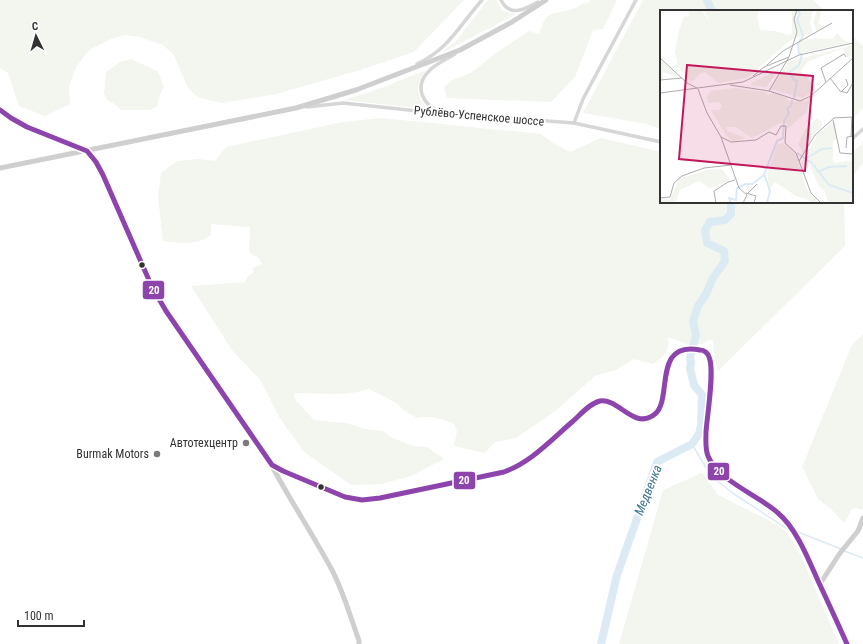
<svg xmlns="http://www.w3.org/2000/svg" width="863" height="644" font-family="'Roboto Condensed',sans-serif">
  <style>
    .green { fill: #f2f6ee }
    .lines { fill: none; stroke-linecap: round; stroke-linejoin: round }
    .stream { stroke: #dcebf3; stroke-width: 1.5 }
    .river { stroke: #dcebf3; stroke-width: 8 }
    .street { stroke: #d6d6d6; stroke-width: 3.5 }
    .secondary { stroke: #cfcfcf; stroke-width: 5 }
    .bus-1-casing { stroke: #fff; stroke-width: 8 }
    .bus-1 { stroke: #8e44ad; stroke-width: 5 }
    .bus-dot { fill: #323232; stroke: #fff; stroke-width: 1.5 }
    .poi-dot { fill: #7a7a7a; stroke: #fff; stroke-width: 1.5 }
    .labels { text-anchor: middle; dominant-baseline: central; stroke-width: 4; stroke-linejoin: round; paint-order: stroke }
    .street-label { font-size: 12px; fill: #323232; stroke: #fff }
    .poi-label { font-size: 12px; fill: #323232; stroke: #fff; text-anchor: end }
    .water-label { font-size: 13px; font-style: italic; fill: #3e7696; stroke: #fff }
    .inset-river { fill: none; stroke: #dcebf3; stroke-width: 2 }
    .inset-road { fill: none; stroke: #adadad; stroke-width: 1 }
    .view { fill: #c2185b; fill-opacity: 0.15; stroke: #c2185b; stroke-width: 2 }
    .inset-edge { fill: none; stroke: #323232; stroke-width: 2 }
    .line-badge { stroke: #fff; stroke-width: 1.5 }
    .badge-label { font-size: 11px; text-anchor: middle; font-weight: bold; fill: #fff }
  </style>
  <rect width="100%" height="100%" fill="#fff"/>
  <!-- green -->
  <g class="green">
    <path d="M0,0H464L414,52L360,70L276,94L222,103L198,97L188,88L174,55L163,45L140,37L125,35L111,39L89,50L76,67L69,87L70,104L45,116L19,106L8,73L0,68Z"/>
    <path d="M488,0H496L503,11L516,14L440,54L457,40Z"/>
    <path d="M591,0H617L603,29L593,30L575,77L551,102L447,98L444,87L452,80L471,73L496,53L529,31L539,34C548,8 550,16 572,9C580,7 580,3 590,2Z"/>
    <path d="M643,0H813L825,11H661V129L647,124L583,113Z"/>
    <path d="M852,36L863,46V108L852,120Z"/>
    <path d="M131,59L157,71C161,76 161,82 164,87L160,94L157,106L150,110H121L115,104L107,100L104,93L106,72L120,62Z"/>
    <path d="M426,70C415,83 416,97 428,109L344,100L384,87Z"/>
    <path d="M381,118L541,134L553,143L570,152L601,138L661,152V202H844L845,246L718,371L714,357L713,340H709L702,344H686L675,339L668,338C670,352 664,356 653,364L634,359L616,370L595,376L554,412L516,438L495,442L485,453L454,446L457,431L454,424C443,419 429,415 417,418L405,411L395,402L369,389C345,397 320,393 294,393L295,399L314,420L346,423L365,429L383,431L390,437L413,446L427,447L444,459L411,476L381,484L351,485L304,452L279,417L261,381L232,350L191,286L245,282L248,276L253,273V268L262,264L258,257L252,255L249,250L250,227L211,224V235C198,246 178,243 163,241L158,197L161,173L177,161L199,159L215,161L226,147L343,122Z"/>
    <path d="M863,143V163L852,177V153Z"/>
    <path d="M863,334V508L862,510L857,508L852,509L844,523L830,508L818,499L802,467L852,345Z"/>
    <path d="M702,473L718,495L770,521L787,532L801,556L839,644H619L663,490Z"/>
  </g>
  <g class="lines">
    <!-- stream -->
    <g class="stream">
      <path d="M692,444L711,476L734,494L786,528"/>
      <path d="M798,532L841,549"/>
      <path d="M844,551L863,558"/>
    </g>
    <!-- river -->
    <g class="river">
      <path d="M707,0L712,11"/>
      <path d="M601,644L617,575L657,462L692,444L699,434L701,425L702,395L694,385L690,368L691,363L690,357L696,335L693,321L698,306L706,294L713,278L725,261L724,251L707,243L705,230L710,222L725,220L731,214V202"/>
    </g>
    <!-- street -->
    <g class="street">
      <path d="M501,0C510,18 525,9 538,2"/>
      <path d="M417,64C449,49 459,26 482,0"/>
      <path d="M307,107L343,103L427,112L574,123L661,142"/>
      <path d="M441,112C422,105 413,86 430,70C437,63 447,59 455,54"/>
      <path d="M574,123L583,99L636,0"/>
      <path d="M852,139L863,129"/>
    </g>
    <!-- secondary -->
    <g class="secondary">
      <path d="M0,110L11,118L27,127L87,151L96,162L103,175L152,287L166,311L272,465L283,471L345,497L362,500L380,498L504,472C531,462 550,441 572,422C580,415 590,403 600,401C619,398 634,431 655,414C673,400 652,340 700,350C704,350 708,353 709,357C715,370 707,416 706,432C706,440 705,449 708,456C717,480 760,496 778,513C797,529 809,561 819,583C829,604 838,624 847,644"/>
      <path d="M0,168L296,108L356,90L460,50L512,22L546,0"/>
      <path d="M272,466C291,502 314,536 333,572C344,594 351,618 359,641V644"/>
      <path d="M820,584L840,553L858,531L863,518"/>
    </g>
    <!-- bus-1 casing -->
    <g class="bus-1-casing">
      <path id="bus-1" d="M0,110L11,118L27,127L87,151L96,162L103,175L152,287L166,311L272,465L283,471L345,497L362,500L380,498L504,472C531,462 550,441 572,422C580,415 590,403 600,401C619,398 634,431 655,414C673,400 652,340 700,350C704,350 708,353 709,357C715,370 707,416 706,432C706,440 705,449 708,456C717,480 760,496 778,513C797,529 809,561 819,583C829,604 838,624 847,644"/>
    </g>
    <!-- bus-1 -->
    <use href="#bus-1" class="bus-1"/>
  </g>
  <!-- markers -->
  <g class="bus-dot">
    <circle cx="142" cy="265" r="3.5"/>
    <circle cx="321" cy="487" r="3.5"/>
  </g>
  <g class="poi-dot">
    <circle cx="246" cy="443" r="4"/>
    <circle cx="157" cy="454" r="4"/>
  </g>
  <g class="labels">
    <!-- street labels -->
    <g class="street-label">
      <text transform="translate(479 116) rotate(5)">Рублёво-Успенское шоссе</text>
    </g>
    <!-- poi labels -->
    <g class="poi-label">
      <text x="238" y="443">Автотехцентр</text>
      <text x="149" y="454">Burmak Motors</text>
    </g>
    <!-- water labels -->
    <g class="water-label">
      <text transform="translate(648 490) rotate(-68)">Медвенка</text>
    </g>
  </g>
  <!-- overview -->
  <g transform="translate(660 10)">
    <rect width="193" height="193" fill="#fff"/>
    <path d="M28,0H42L50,13L44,0H100L97,7L100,20L115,21L129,25L132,23V0H156L152,2L150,13L153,23L132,29L87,68L58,73L45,62L39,64L32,73L18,57H13L18,52L15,43L18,24L23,9L25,6L29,7ZM157,0H160L161,4L158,13L164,17L156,22L154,13L152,17ZM177,23L186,32H193L140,43L138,33L143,31L154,28L173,29ZM193,35V44L188,48L183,38L147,52L141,61L155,76L154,80L143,88L111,79L128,52ZM0,49L17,65V67L3,62L2,66L5,68L0,70ZM119,59L106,77L91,75L92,73ZM75,78L104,82L108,85L113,83L125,87L130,92L146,91L160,81L148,94L147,102L127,119V114L120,113L92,128L76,117H65L67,121L86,128L72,131L66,125L51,100H59L62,97L60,92L48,93L47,86L51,81ZM157,108L162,112L161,119L156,121L143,143L138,134L147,117ZM173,112L176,114L177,129L173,130V150L175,153L193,150V193H171L168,191L165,182L158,175L146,146L157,124ZM123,133L135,143L147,179L158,193H149V190L136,186L115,172L108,182V161L117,135ZM62,159L70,170L50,178L39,171L20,180L16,192L19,193H0V190L10,189L19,169L46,160Z" fill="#f2f6ee"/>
    <path class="inset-river" d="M134,88L137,71L133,69L130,62L139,55L142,45L139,43L138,34L143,26L137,9L140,4L138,0M137,143L152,153L169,175L193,183M147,148L162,139L172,138M157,162L169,157L187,156M104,164L110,181L107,193M71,193L69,188L76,190L77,178L85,174H92L104,165L117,131L123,128L124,111L129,103L127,98L131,96L132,90"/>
    <path class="inset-road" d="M0,48L27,73L37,78M107,55L123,41L172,13M93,66L104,57L129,47M170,68L180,81L187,83L193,73M0,70L22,68M166,72L161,58L184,44L186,47M70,75L109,81L140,91L151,86L193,48M38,79L47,103L61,127L71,132L96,130L109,122L116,125L121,116H126L125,133L136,143L151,183L161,193M109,81L129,47L137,22L134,9L137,0M182,81L188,75L186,69M0,83L83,72L139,45L193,33M173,110L180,143L193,144M61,127L79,178L87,185L83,193M191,127L192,107M186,138L187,127L193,126M139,151L155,125L174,108L193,107M86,183L96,186L94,193M88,183L97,174M0,188L10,187L14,173L22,166L44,158L71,155M56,193L54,181L68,172L75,170"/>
    <path class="view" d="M27,55L153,66L145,161L19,149Z"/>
    <rect width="193" height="193" class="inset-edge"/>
  </g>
  <g class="line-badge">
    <rect x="142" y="280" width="23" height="20" rx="4" fill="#8e44ad"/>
    <rect x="707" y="462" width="23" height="19" rx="4" fill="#8e44ad"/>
    <rect x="453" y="471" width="23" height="19" rx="4" fill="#8e44ad"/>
  </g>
  <g class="badge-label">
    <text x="154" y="294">20</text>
    <text x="719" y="475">20</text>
    <text x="464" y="484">20</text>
  </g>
  <!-- north arrow -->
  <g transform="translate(36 36) rotate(355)" stroke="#ffffff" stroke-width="3" paint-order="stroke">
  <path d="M0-3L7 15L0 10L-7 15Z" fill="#323232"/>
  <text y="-6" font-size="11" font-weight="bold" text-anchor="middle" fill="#323232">С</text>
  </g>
  <!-- scale -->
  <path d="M18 620v6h66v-6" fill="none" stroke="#323232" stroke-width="2"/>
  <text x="24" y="620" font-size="12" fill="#323232" stroke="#ffffff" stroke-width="3" paint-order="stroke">100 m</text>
</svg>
